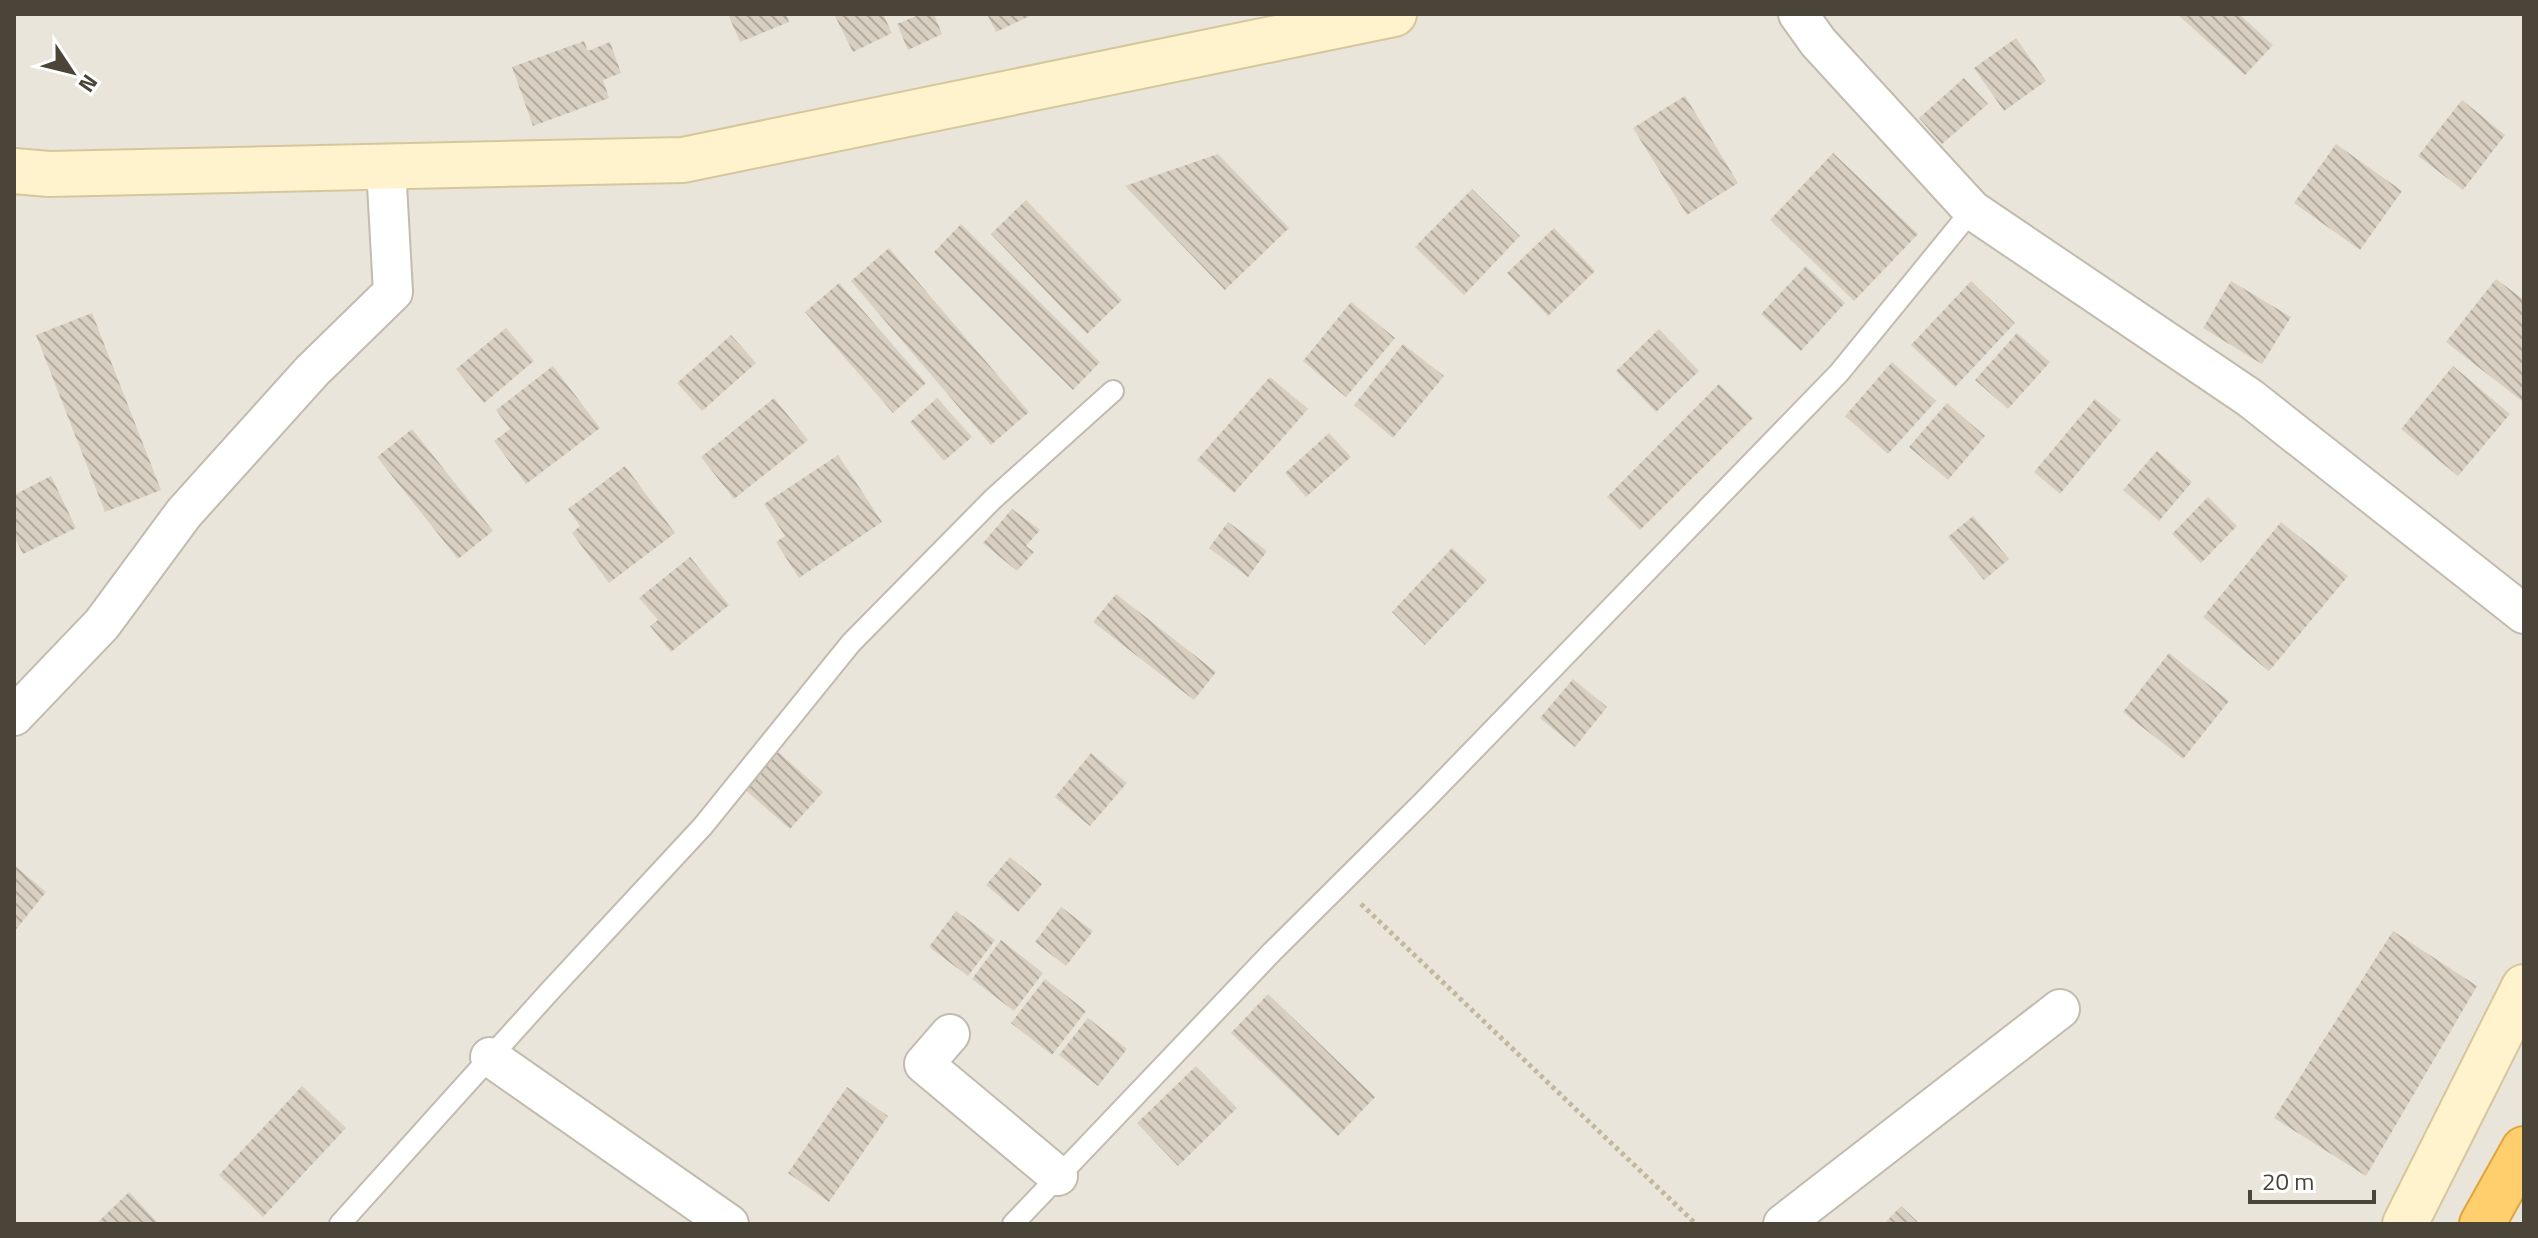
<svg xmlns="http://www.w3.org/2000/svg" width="2538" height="1238" font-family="'Titillium Web',sans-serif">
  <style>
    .residential { fill: #eae5da }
    .building { fill: url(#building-back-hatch) }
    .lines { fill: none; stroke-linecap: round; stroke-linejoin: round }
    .lane-casing { stroke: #c2bbae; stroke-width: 24 }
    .street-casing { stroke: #c2bbae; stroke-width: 42 }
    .secondary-casing { stroke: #d6c79b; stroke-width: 48 }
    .highway-casing { stroke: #e0a43c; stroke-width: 48 }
    .path { stroke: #c4b79f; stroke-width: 5; stroke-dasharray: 4 4; stroke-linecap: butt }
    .lane { stroke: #fff; stroke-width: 20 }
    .street { stroke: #fff; stroke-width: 38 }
    .secondary { stroke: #fff3cd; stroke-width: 44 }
    .highway { stroke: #ffcf6e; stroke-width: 44 }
  </style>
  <defs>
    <pattern id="building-back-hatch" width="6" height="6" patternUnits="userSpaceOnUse" patternTransform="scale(2)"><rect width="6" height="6" fill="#d8cfc1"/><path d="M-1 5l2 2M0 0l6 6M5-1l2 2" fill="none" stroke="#b1aa9e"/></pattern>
  </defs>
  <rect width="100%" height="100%" fill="#f6f3ec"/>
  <!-- residential -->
  <rect class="residential" x="14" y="14" width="2510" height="1210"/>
  <!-- building -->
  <g class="building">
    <path d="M728,14H786L789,22L740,42Z"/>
    <path d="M834,14H883L892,33L853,52Z"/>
    <path d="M921,14H934L942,34L908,50L897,24Z"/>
    <path d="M987,14H1034L996,32Z"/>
    <path d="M2177,14H2239L2273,45L2245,75Z"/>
    <path d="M2016,38L2046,81L2004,111L1974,68Z"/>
    <path d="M584,41L588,51L610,42L621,73L603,80L609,98L533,126L512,67Z"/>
    <path d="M1964,78L1988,104L1942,144L1919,118Z"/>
    <path d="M1685,96L1738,183L1687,215L1633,128Z"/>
    <path d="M2462,100L2505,135L2463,190L2418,156Z"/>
    <path d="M2336,144L2402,191L2360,250L2294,203Z"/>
    <path d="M1833,153L1918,234L1854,301L1770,220Z"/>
    <path d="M1218,154L1289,228L1225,290L1125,186Z"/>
    <path d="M1472,189L1520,236L1464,295L1415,247Z"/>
    <path d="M1026,200L1122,300L1087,334L991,234Z"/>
    <path d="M961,224L1100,362L1073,390L934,252Z"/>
    <path d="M1554,228L1595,271L1548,316L1507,273Z"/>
    <path d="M889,248L1029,412L991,445L851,281Z"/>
    <path d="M1806,266L1845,303L1801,351L1761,314Z"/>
    <path d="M2496,279L2524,300L2522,401L2446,342Z"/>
    <path d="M1971,281L2015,323L1955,387L1911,345Z"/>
    <path d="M2231,281L2291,317L2262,364L2203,328Z"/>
    <path d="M839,283L926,383L893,413L805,312Z"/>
    <path d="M1351,302L1395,338L1346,397L1303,361Z"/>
    <path d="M92,313L161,490L105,512L36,335Z"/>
    <path d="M506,328L534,361L484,403L456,369Z"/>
    <path d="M1659,329L1699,371L1656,412L1616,371Z"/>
    <path d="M2017,333L2050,362L2008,409L1975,380Z"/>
    <path d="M731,335L756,363L702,411L677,383Z"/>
    <path d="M1403,344L1444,376L1393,438L1354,405Z"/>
    <path d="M1892,362L1936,401L1888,454L1845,416Z"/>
    <path d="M553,366L600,428L526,484L494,441L510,429L496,410Z"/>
    <path d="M2453,366L2510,414L2458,476L2401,429Z"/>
    <path d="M1270,377L1308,409L1234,493L1197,460Z"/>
    <path d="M1719,384L1753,418L1640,530L1607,497Z"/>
    <path d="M774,398L808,440L734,499L701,457Z"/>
    <path d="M937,398L972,437L944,461L910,422Z"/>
    <path d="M2095,399L2121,420L2060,494L2034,472Z"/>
    <path d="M1947,403L1985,436L1948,480L1909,447Z"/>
    <path d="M412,429L493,531L458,559L377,457Z"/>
    <path d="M1329,433L1351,457L1306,497L1285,473Z"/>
    <path d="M2157,451L2192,482L2159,521L2123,490Z"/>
    <path d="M838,455L882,522L799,578L776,542L785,536L764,504Z"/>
    <path d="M625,466L675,533L609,583L572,533L580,526L568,509Z"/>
    <path d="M51,476L76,528L23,554L14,536V495Z"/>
    <path d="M2208,497L2237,526L2201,563L2172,534Z"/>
    <path d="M1012,509L1040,530L1026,546L1034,552L1017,571L983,543Z"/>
    <path d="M1973,516L2009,559L1984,580L1948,537Z"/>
    <path d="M1228,522L1267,551L1248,577L1209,548Z"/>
    <path d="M2281,522L2348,576L2269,671L2203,617Z"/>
    <path d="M1452,548L1487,580L1425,645L1392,612Z"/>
    <path d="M690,557L729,605L671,652L650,626L658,620L639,598Z"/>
    <path d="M1116,594L1216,672L1194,700L1093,622Z"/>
    <path d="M2169,653L2229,701L2183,759L2123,712Z"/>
    <path d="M1573,679L1607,707L1575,747L1540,718Z"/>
    <path d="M776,750L823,792L790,829L744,789Z"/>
    <path d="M1091,753L1127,783L1090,826L1055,797Z"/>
    <path d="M1010,857L1042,884L1018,912L986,885Z"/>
    <path d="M14,865L46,892L14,932Z"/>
    <path d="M1061,907L1093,931L1066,966L1035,942Z"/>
    <path d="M956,911L995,940L968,976L929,947Z"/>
    <path d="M2393,931L2477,986L2366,1176L2274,1118Z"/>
    <path d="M1001,940L1043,973L1014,1011L972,979Z"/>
    <path d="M1045,979L1086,1011L1052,1055L1011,1023Z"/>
    <path d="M1268,994L1375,1097L1338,1136L1231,1033Z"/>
    <path d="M1088,1018L1127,1049L1098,1086L1059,1055Z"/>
    <path d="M1196,1066L1237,1108L1178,1166L1137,1123Z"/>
    <path d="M302,1086L346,1128L263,1217L219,1175Z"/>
    <path d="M847,1087L888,1116L829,1202L788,1173Z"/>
    <path d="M129,1192L159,1224H96Z"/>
    <path d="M1901,1206L1920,1224H1884Z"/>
  </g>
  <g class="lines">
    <!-- lane casing -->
    <g class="lane-casing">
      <g id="lane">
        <path d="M340,1224L549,992L703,826L851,643L993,499L1113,391"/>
        <path d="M1013,1224L1272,952L1424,801L1839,373L1972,210"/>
      </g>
    </g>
    <!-- street casing -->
    <g class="street-casing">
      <g id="street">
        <path d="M1798,14L1818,42L1972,210L2250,398L2524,614"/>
        <path d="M14,716L102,624L184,513L312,371L393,292L386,167"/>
        <path d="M950,1034L924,1064L1058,1176"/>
        <path d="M490,1057L729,1224"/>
        <path d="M1783,1224L2060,1009"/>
      </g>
    </g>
    <!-- secondary casing -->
    <g class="secondary-casing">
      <g id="secondary">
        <path d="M14,171L49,174L683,160L1394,14"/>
        <path d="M2405,1224L2524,987"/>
      </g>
    </g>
    <!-- highway casing -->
    <g class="highway-casing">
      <path id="highway" d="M2482,1224L2524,1149"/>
    </g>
    <!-- path -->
    <path class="path" d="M1361,904L1696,1224"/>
    <!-- lane -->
    <use href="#lane" class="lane"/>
    <!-- street -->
    <use href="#street" class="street"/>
    <!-- secondary -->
    <use href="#secondary" class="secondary"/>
    <!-- highway -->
    <use href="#highway" class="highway"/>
  </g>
  <!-- border -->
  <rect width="2538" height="1238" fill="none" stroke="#4b4439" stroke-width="32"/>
  <!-- north arrow -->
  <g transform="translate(72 72) rotate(125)" stroke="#ffffff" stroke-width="6" paint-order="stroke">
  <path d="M0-6L14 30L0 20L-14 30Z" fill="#4b4439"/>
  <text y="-12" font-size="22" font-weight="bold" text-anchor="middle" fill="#4b4439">N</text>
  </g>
  <!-- scale -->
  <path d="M2250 1190v12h124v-12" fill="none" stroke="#4b4439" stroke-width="4"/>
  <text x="2262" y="1190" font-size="24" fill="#4b4439" stroke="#ffffff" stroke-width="6" paint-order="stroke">20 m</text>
</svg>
